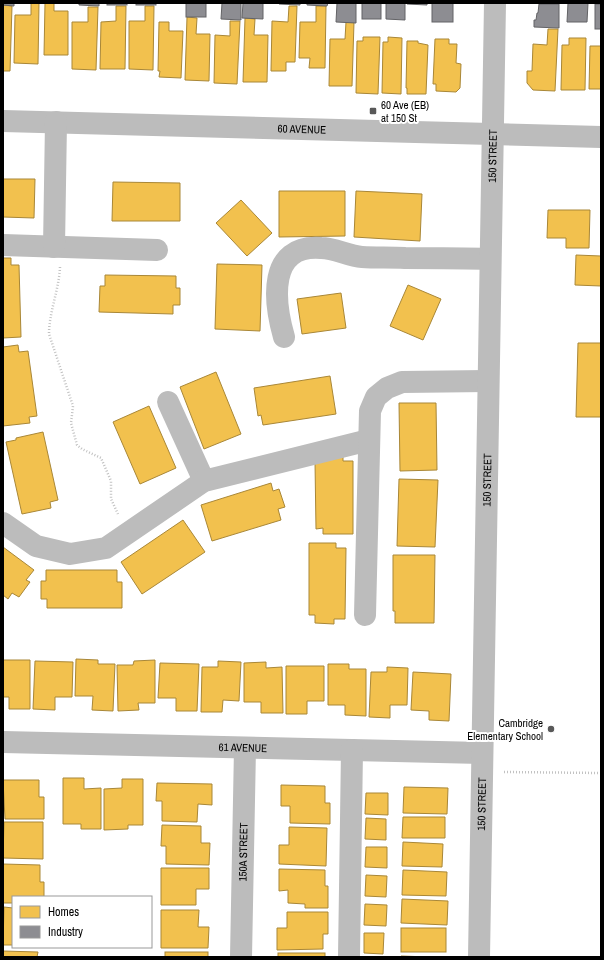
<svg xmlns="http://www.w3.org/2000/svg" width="604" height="960" font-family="'Archivo Narrow',sans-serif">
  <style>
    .homes { fill: #f2c14e; stroke: #a98737 }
    .industry { fill: #8d8d92; stroke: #636366 }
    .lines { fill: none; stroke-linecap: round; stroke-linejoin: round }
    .path { stroke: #c2c2c2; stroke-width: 2.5; stroke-dasharray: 1 2; stroke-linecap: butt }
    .minor { stroke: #bcbcbc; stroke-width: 22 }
    .poi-dot { fill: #595959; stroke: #fff; stroke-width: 1.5 }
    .labels { text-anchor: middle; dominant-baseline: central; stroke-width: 4; stroke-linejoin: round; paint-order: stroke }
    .poi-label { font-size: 11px; fill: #000; stroke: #fff; text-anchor: start }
    .street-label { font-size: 11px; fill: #000; stroke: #fff }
  </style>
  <rect width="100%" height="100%" fill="#fff"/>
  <!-- homes -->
  <g class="homes">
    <path d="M31,3H39L38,64L14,63L15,15H31Z"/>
    <path d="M45,3H54V11H68V55H44Z"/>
    <path d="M3,5L12,6L10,71H3Z"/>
    <path d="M116,6H126L125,69H100L101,22L116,21Z"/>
    <path d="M145,6H154L153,70L129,69V21H145Z"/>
    <path d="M289,6H297L295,62H286V71H271L272,21L288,22Z"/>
    <path d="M316,6H326L325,68H309L310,58H299L300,22H316Z"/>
    <path d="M88,7H98L96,70L72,69V22H88Z"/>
    <path d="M187,17L197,18L196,34H210L209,81L185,80Z"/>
    <path d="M245,18L255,19L254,35H268L267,82H243Z"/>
    <path d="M230,21H240L237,84L214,83L215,35L230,36Z"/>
    <path d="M159,22H169V31H183L181,78L159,77L160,71H158Z"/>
    <path d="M346,22H354L352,86H329L330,39H345Z"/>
    <path d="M548,29H558L555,91L533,90L527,83V71H532L533,44L547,45Z"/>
    <path d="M363,37H380L378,94L356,93L357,41H363Z"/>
    <path d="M388,37L402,38L401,94L382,93L383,42H388Z"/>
    <path d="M569,38H586L585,90H561L562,45H569Z"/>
    <path d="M435,39H449V44H457L456,63L461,64L460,88L456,92L436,91V84H433Z"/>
    <path d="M407,41H418V43L428,45L426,94H407V88H406Z"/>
    <path d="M590,46H601V89H589Z"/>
    <path d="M3,179H35L34,218L3,217Z"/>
    <path d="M113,182L180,183V221H112Z"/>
    <path d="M279,191H345V236L279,237Z"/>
    <path d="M356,191L422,194L420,241L354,237Z"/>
    <path d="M241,200L272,233L247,256L216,223Z"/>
    <path d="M548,210H590L589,248H566V238H547Z"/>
    <path d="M576,255L601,256V286L575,285Z"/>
    <path d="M3,258H11V265H19L21,337L3,338Z"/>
    <path d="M217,264L262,265L260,331L215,329Z"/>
    <path d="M105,275L176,276V288H180V305H173V314L99,312L100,286H105Z"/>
    <path d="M408,285L441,299L423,340L390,326Z"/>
    <path d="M341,293L346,328L302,334L297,299Z"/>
    <path d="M578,343H601V417H576Z"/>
    <path d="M18,345L19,352L28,351L37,416L29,417L30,423L3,426V347Z"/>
    <path d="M216,372L241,434L204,449L180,387Z"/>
    <path d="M330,376L336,414L263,425L261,415L258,416L254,388Z"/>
    <path d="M399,403H436L437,470L400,471Z"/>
    <path d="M149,406L176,468L140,484L113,422Z"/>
    <path d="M43,432L58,500L50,502L51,508L22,514L6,442L16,440V438Z"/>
    <path d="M343,455V461H353V534H323V528L316,529L315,462Z"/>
    <path d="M399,479L438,480L435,547L397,546Z"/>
    <path d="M271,483L273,491L279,489L285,507L278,509L281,520L212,541L201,505Z"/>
    <path d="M183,520L205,552L142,594L121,562Z"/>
    <path d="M309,543H336V548H346L345,619H334V624L315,623V615H309Z"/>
    <path d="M3,547L34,570L26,580L30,582L19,597L12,593L8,599L3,595Z"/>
    <path d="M393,555H435L434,623H395V611H393Z"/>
    <path d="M46,570H117V582H122V608H47V599H41V581H46Z"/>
    <path d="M76,659L98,660V664H115L113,711L92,710L93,696H75Z"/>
    <path d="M3,660H30V709H9V697H3Z"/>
    <path d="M155,660V703H138L139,710L118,711L117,665H133L134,661Z"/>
    <path d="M35,661L73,662L72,697H55V710L33,709Z"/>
    <path d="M218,661L241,662L239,701L223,700L222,712H201L202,667H218Z"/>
    <path d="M266,662V668L282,667L283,713H261V702H244V663Z"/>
    <path d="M160,663L199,664L197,711H176V698H158Z"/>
    <path d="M328,664H349V669H366V716L345,715V705H328Z"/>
    <path d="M286,666H324V701H307V714H286Z"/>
    <path d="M387,667L408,668L407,705H390V718L369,717L371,672H387Z"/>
    <path d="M413,672L451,674L449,721L429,720V711L411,710Z"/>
    <path d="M63,778H84V789L101,788V829H81V824H63Z"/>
    <path d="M122,779H143V825H128V829L104,830V789L122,788Z"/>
    <path d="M3,780H39V797H44V819H5Z"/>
    <path d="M157,783L212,784V805L198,804L197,822L162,821V801H156Z"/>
    <path d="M281,785L325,786V803H330V824L290,823V806H281Z"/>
    <path d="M404,787L448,788L447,814L403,813Z"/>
    <path d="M366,793H388V815L365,814Z"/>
    <path d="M403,817H445V838H402Z"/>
    <path d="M366,818L386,819V840L365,839Z"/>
    <path d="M4,822H43V859L3,858Z"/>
    <path d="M162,825L201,826V843H210L209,865L166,864V846H161Z"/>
    <path d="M289,827L327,828L326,866L279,864V845H289Z"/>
    <path d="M403,842L443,844L442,867L402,866Z"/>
    <path d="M366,847H387V868L365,867Z"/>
    <path d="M3,864L40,865V882H44V897H13V903H3Z"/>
    <path d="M161,868H209V889H196V905H161Z"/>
    <path d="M279,869L325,870V886H328V908H305V904L288,903V890L279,891Z"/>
    <path d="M403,870L447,872L446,896L402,895Z"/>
    <path d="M366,875L387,876L386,897L365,896Z"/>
    <path d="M402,899L448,901L447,925L401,923Z"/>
    <path d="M365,904L387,905L386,926L364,925Z"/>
    <path d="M4,907L13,908V945H3Z"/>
    <path d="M161,910H199L198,927H209L208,948H161Z"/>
    <path d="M287,912H328V934H323V949L277,950V928H287Z"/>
    <rect x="401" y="928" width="45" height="24"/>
    <path d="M364,933H384L383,954L364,953Z"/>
    <path d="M3,951L38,952L37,957H3Z"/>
    <rect x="165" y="952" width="43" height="5"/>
    <rect x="278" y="953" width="47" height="4"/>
    <path d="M401,956L429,957H401Z"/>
  </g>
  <!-- industry -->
  <g class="industry">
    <path d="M3,3H14V6L3,5Z"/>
    <path d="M79,3H99V6L79,5Z"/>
    <rect x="107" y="3" width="20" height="2"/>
    <rect x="136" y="3" width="20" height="2"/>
    <rect x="186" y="3" width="20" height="14"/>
    <path d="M222,3H241V20L221,19Z"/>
    <path d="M243,3H263V19L242,18Z"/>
    <path d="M279,3H300V5L279,4Z"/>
    <path d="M307,3H328L327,6L307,5Z"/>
    <path d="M337,3H356V23L336,22Z"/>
    <rect x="362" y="3" width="19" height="16"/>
    <path d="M386,3H405V20L386,19Z"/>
    <path d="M407,3H427V5L407,4Z"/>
    <rect x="432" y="3" width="21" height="19"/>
    <path d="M568,3H588L587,22H567Z"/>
    <path d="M539,4H559V28L534,27V20H536L537,13H538Z"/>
    <rect x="595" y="4" width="6" height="25"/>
  </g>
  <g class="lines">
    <!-- path -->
    <g class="path">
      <path d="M60,267C59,290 49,312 49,334L73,406L71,423L77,445L82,449L101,458L111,481V499L118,514"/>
      <path d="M504,772L601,773"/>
    </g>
    <!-- minor -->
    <g class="minor">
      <path id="s1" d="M3,121L601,137"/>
      <path d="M3,245L157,250"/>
      <path d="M54,247L56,122"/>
      <path d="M284,337C274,302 267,244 321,248C335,248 348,256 362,257C376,258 391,257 405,258C433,258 461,258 490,259"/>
      <path d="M168,402L204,481"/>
      <path d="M3,523L36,546L70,554L106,548L204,481L369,440"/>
      <path d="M365,615L370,411L376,397L387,388L402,382L487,381"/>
      <path id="s2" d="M3,742L482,753"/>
      <path id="s3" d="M241,957L245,748"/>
      <path d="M349,957L352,750"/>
      <path id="s4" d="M479,957L495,3"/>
    </g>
  </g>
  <!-- markers -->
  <g class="poi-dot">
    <rect x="369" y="107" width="8" height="8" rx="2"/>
    <circle cx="551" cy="729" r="4"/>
  </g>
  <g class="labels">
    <!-- poi labels -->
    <g class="poi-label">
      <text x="381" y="105">60 Ave (EB)<tspan x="381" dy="13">at 150 St</tspan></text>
      <text x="543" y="723" text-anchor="end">Cambridge<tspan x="543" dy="13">Elementary School</tspan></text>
    </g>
    <!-- street labels -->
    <g class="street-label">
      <text stroke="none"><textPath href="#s1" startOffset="299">60 AVENUE</textPath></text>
      <text stroke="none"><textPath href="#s4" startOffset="801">150 STREET</textPath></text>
      <text stroke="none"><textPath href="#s4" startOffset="477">150 STREET</textPath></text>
      <text stroke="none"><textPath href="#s2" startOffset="240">61 AVENUE</textPath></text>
      <text stroke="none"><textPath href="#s4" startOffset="153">150 STREET</textPath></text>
      <text stroke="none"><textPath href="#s3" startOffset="105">150A STREET</textPath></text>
    </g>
  </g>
  <!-- border -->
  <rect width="604" height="960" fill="none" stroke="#000000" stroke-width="8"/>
  <!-- legend -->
  <rect x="12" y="896" width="140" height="52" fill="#ffffff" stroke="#999999"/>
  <rect x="20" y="906" width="20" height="12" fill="#f2c14e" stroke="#999999"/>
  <text x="48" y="916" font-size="12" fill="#000000">Homes</text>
  <rect x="20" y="926" width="20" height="12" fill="#8d8d92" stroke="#999999"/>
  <text x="48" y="936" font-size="12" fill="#000000">Industry</text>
</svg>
